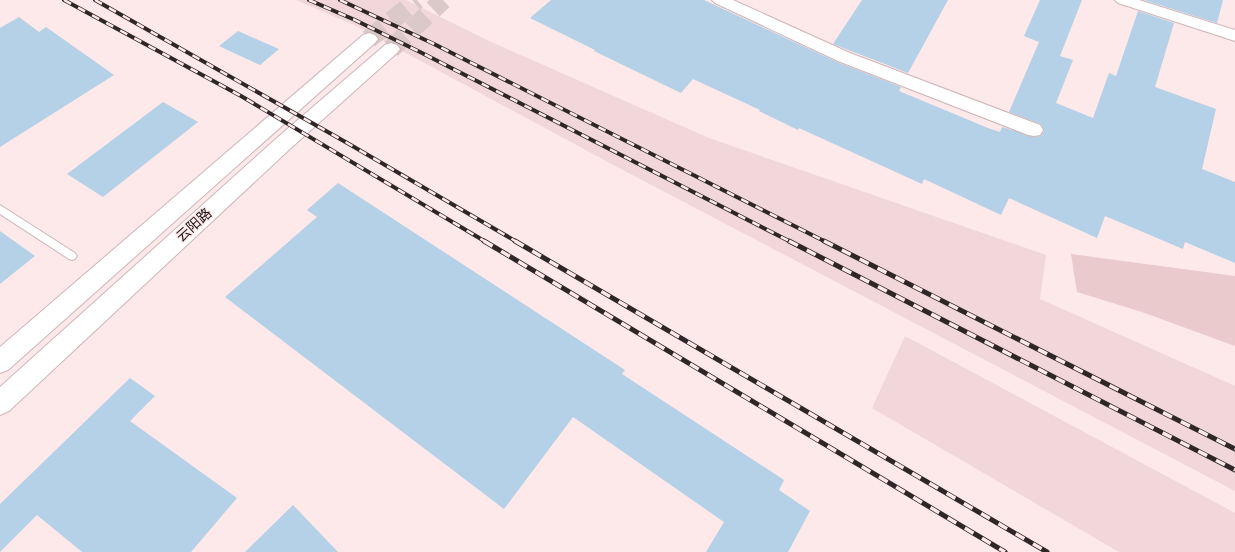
<svg xmlns="http://www.w3.org/2000/svg" width="1235" height="552" font-family="Spectral,'Noto Sans SC',serif">
  <style>
    .built { fill: #f1d7d9 }
    .green { fill: #eacacd }
    .building { fill: #b4d1e7 }
    .lines { fill: none; stroke-linecap: round; stroke-linejoin: round }
    .secondary-tunnel { stroke: #dbc8c9; stroke-width: 19; stroke-dasharray: 19 10; stroke-linecap: butt }
    .lane-casing { stroke: #ceb5b7; stroke-width: 2 }
    .street-casing { stroke: #ceb5b7; stroke-width: 2 }
    .secondary-casing { stroke: #ceb5b7; stroke-width: 2 }
    .lane { fill: #fff; fill-rule: evenodd }
    .street { fill: #fff; fill-rule: evenodd }
    .secondary { fill: #fff; fill-rule: evenodd }
    .rail-far1-casing { stroke: #2f2627; stroke-width: 4 }
    .rail-casing { stroke: #2f2627; stroke-width: 5 }
    .rail-far1 { stroke: #fde8ea; stroke-width: 2.5; stroke-dasharray: 8; stroke-linecap: butt }
    .rail { stroke: #fde8ea; stroke-width: 3.5; stroke-dasharray: 10; stroke-linecap: butt }
    .labels { text-anchor: middle; dominant-baseline: central; stroke-width: 3; stroke-linejoin: round; paint-order: stroke }
    .street-label { font-size: 14px; fill: #181011; stroke: #fde8ea }
  </style>
  <rect width="100%" height="100%" fill="#fde8ea"/>
  <!-- built -->
  <g class="built">
    <path d="M296,0H406L489,41L709,138L1046,255L1040,299L1235,386V491L619,168L356,26Z"/>
    <path d="M905,336L1235,513V552H1119L872,408Z"/>
  </g>
  <!-- green -->
  <path class="green" d="M1071,254L1235,276V346L1142,312L1077,292Z"/>
  <!-- building -->
  <g class="building">
    <path d="M551,0H704L837,62L901,87L899,91L988,128L1000,132L1002,127L1034,137L1040,136L1044,131L1041,124L1009,112L1039,42L1024,36L1040,0H1082L1060,56L1073,60L1056,103L1093,118L1109,73L1116,76L1138,11L1174,23L1155,87L1216,109L1202,169L1235,182V263L1185,242L1183,249L1105,216L1097,238L1009,198L1001,215L924,179L922,184L799,128L798,130L759,111L760,110L693,79L681,93L594,51L595,50L530,18Z"/>
    <path d="M862,0H948L908,73L833,44Z"/>
    <path d="M1144,0H1223L1217,23Z"/>
    <path d="M19,17L39,32L46,27L114,75L0,147V28Z"/>
    <path d="M238,31L279,49L260,65L219,46Z"/>
    <path d="M163,102L198,122L103,197L67,174Z"/>
    <path d="M338,183L625,370L622,374L784,480L779,490L810,511L788,552H706L724,522L573,417L504,509L225,297L317,217L307,210Z"/>
    <path d="M0,231L35,256L0,284Z"/>
    <path d="M130,378L155,396L130,421L237,498L191,552H82L37,515L0,552V504Z"/>
    <path d="M293,505L338,552H245Z"/>
  </g>
  <g class="lines">
    <!-- secondary-tunnel -->
    <g class="secondary-tunnel">
      <path d="M369,39L417,0"/>
      <path d="M391,49L443,0"/>
    </g>
    <!-- lane casing -->
    <g class="lane-casing">
      <path id="lane" d="M0,205L75,253L77,256L75,259L72,260L69,259L0,214Z"/>
    </g>
    <!-- street casing -->
    <g class="street-casing">
      <g id="street">
        <path d="M712,0H733L850,53L1040,125L1043,130L1040,135L1034,136L1028,135L838,61L715,3Z"/>
        <path d="M1115,0H1139L1235,30V41L1118,3Z"/>
      </g>
    </g>
    <!-- secondary casing -->
    <g class="secondary-casing">
      <g id="secondary">
        <path d="M369,33L375,35L378,39L375,43L8,370L0,373V347L363,35Z"/>
        <path d="M391,43L397,45L400,49L397,53L292,147L9,411L0,415V387L278,137L385,45Z"/>
      </g>
    </g>
    <!-- lane -->
    <use href="#lane" class="lane"/>
    <!-- street -->
    <use href="#street" class="street"/>
    <!-- secondary -->
    <use href="#secondary" class="secondary"/>
    <!-- rail-far1 casing -->
    <g class="rail-far1-casing">
      <g id="rail-far1">
        <path d="M64,0L241,96L486,242"/>
        <path d="M95,0L349,144L517,242"/>
        <path d="M309,0L355,20L422,53L791,242"/>
        <path d="M340,0L434,44L826,242"/>
      </g>
    </g>
    <!-- rail casing -->
    <g class="rail-casing">
      <g id="rail">
        <path d="M484,241L1005,552"/>
        <path d="M515,241L1047,552"/>
        <path d="M789,241L1235,470"/>
        <path d="M824,241L1235,449"/>
      </g>
    </g>
    <!-- rail-far1 -->
    <use href="#rail-far1" class="rail-far1"/>
    <!-- rail -->
    <use href="#rail" class="rail"/>
  </g>
  <g class="labels">
    <!-- street labels -->
    <g class="street-label">
      <text transform="translate(194 225) rotate(-42)">云阳路</text>
    </g>
  </g>
</svg>
